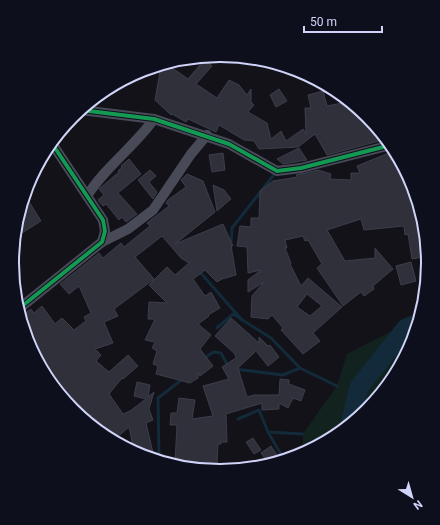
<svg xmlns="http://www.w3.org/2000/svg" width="440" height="525" font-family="Roboto,sans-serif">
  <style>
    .green { fill: #12221f }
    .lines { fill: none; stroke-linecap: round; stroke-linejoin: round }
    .stream { stroke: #122a39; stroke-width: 3 }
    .river { stroke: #122a39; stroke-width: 19 }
    .building { fill: #30303b; stroke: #3c3e4c; fill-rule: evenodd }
    .minor { stroke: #484a58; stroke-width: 10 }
    .cycleway-casing { stroke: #0e0f1c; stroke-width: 6 }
    .cycleway { stroke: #139951; stroke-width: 4 }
    .rim { fill: none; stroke: #d0d4f9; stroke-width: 2 }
  </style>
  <rect width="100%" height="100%" fill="#121218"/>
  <!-- green -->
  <path class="green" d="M417,318L412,342L367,410L303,452V434L337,386L347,354Z"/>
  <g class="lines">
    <!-- stream -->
    <g class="stream">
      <path d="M231,245L232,228L276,172"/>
      <path d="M199,271L242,320"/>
      <path d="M217,328L233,314L271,338L300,368"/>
      <path d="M204,359L213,352L221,353L229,368"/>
      <path d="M235,369L283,375L300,368L337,386"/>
      <path d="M238,419L259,410L268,432L303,434"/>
      <path d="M268,432L283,458"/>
      <path d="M159,458L158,398L184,378"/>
    </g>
    <!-- river -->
    <path class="river" d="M351,420L359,387L406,328L416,324"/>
  </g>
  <!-- building -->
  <g class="building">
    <path d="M205,59L212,66L196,84L217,98L229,80L239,85L247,95L251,89V102L254,105L248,112L267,123L271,139L281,131L286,141L303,129L306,134L305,108H311L308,95L323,91L327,106L347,102L367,116L379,133V141L327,155L315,134L298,147L259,149L254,141L244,140L219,125L216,132L188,119L186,122L172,114L171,115L155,100L161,66L168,65L188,79Z"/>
    <path d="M279,89L287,101L276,107L270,95Z"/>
    <path d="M299,148L307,160L283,164L277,159Z"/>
    <path d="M223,153L225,170L212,172L209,155Z"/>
    <path d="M389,153H392L411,181L427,256L412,259L408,234L405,235L404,226L364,230L361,219L327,230L345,261L375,258V248L393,269L373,286L374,289L364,296L361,292L343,306L317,268L322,264L308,240L305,241L303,236L285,240L287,248H285L291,263L290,264L301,286L308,278L342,307L313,333L320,341L303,354L281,330L283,328L272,315L268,319L251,317L252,296L264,282L248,292V280L261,270L248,273L247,247L237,246L240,226L251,227V218H259L260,191L273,181L298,177L296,175L318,170L331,174L330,179L351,180V173H360L357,166ZM307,294L322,306L310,316L297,307Z"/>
    <path d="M129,159L141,174L118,193L137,214L126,222L122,217L119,220L106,204L103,206L98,200L104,195L99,189L119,172L118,171L122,167L121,166Z"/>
    <path d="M150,170L156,176L149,182L157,192L153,199L138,180Z"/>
    <path d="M187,174L203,181L215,212L175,244L223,224L233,246L231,245L236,275L222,279L217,282L205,270L193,279L205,296L211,292L220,308L208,315L209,316L198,324L211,335L200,349L213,366L200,376L198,372V378L190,383L156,374L158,366L153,364L157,351L152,348L155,342L145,340L155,319H148L149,302L167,303L149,285L167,267L175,275L189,263L181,258L162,236L135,257L154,279L114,309L118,316L104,322L113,343L95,349L101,355L96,361L109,372L128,355L138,366L123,379L122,378L109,394L123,414L130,411L146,399L134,396L137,382L150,385L148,397L154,392L149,409L153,420L146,423L154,457L140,455L134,451L129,427L116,438L104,430L92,415L90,416L88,414L84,417L73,409L28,342L23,320L27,318L24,314L31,309L34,313L42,306L55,324L62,318L74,330L86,321L84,317L91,313L79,286L69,294L60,284L99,253L103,258L121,243L124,247L150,226L147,223L169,206L166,203L168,200L186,187L181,180Z"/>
    <path d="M213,185L224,190L231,199L217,211Z"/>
    <path d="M25,195L41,221L17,236Z"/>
    <path d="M411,262L416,281L401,285L396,266Z"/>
    <path d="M231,318L259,343V337L268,346L270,345L279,357L268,366L256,351L238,368L247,397L254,395H279L280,379L289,380V384L305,390L301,401L293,398L288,408L279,403V409L262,410V403L226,414L227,442H221V444H218L217,462L223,470L175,462L177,425H170L171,413H177L179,398L195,400L192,419L213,416L203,386L229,379L222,367L236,358L235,354L215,336Z"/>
    <path d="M253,438L261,450L254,454L246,442Z"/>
    <path d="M271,446L280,459L267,461L261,453Z"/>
  </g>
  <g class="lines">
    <!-- minor -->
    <g class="minor">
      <path d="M81,110L154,119L229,144L277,171L301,168L387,146"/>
      <path d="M87,196C105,167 134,147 154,119"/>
      <path d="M102,242L128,229L153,210L191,154L207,135"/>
      <path d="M21,307L102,242L105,231L103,220L53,145"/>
    </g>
    <!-- cycleway casing -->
    <g class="cycleway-casing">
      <g id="cycleway">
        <path d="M81,110L154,119L229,144L277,171L301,168L387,146"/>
        <path d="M21,307L102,242L105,231L103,220L53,145"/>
      </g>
    </g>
    <!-- cycleway -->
    <use href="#cycleway" class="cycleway"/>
  </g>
  <!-- crop -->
  <path d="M0 0H440V525H0ZM19 263a201 201 0 1 1 402 0a201 201 0 1 1-402 0Z" fill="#0e0f1c" fill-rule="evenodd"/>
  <path class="rim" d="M19 263a201 201 0 1 1 402 0a201 201 0 1 1-402 0Z"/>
  <!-- north arrow -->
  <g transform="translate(412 497) rotate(143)" stroke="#0e0f1c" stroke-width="3" paint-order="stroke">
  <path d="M0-3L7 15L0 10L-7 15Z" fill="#d0d4f9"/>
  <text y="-6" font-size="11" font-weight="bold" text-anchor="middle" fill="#d0d4f9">N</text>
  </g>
  <!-- scale -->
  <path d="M304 26v6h78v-6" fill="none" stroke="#d0d4f9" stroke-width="2"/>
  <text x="310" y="26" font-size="12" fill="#d0d4f9" stroke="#0e0f1c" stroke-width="3" paint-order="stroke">50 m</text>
</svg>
